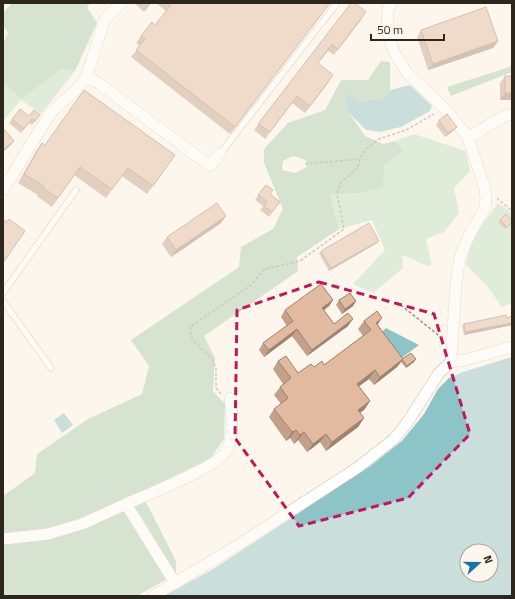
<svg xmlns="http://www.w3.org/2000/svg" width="515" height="599" font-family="'Titillium Web',sans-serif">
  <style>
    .green { fill: #bddfc3 }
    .forest { fill: #a7ccae; fill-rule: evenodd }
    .water { fill: #8dc4c8; fill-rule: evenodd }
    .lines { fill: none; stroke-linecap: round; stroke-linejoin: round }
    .service-casing { stroke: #cebda4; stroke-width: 7 }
    .minor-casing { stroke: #cebda4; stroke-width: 12 }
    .path { stroke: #989187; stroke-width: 1.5; stroke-dasharray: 3 2; stroke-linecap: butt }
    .service { stroke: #fff; stroke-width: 5.5 }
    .minor { stroke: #fff; stroke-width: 11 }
    .wall { fill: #c2a08a }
    .shaded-wall { fill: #9e8270 }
    .building { fill: #e1baa0; stroke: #9e8270 }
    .marked { fill: none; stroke: #c2185b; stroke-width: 3; stroke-dasharray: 8 5; stroke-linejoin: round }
  </style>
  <rect width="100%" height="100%" fill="#fdf6ec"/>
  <!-- green -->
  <g class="green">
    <path d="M62,69L75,71L41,114L21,100L3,121V83L21,99Z"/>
    <path d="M414,134L466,151L470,171L454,188L459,213L444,232L426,239L432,265L428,266L402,255L403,268L373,293L353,284L385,250L372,220L339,229L330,195L359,193L384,165L404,151L395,141Z"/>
    <path d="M498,203L512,213V303L502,307L487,286L466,265L472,238Z"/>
  </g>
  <!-- forest -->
  <g class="forest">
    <path d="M12,3H91L87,7L97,23L75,71L62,69L21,99L3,83V43L8,33L3,25V13Z"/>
    <path d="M381,61L390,62V90L384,98L361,101L344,97L349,113L365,136L383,144L395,141L404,151L384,165L383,187L359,193L330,195L339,229L297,257L298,271L204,336L215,358L213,391L225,404L224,439L210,459L141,492L176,561V574L137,596H3V496L35,473L37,454L88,419L142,394L149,366L131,340L239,267L241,247L273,229L283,209L264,163V149L288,123L325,110L341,80H368ZM293,156L306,160L307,167L295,173L282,170L283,161Z"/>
    <path d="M512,66V72L451,96L447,87Z"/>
  </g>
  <!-- water -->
  <g class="water">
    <path d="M410,85L432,106L430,111L401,127L380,132L366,130L349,113L344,97L349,94L361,101L384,98L390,90Z"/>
    <path d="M386,328L419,345L396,362L378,336Z"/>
    <path d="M512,357V596H164L215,568L369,467L402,441L424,414L438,389L449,378L463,372ZM467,551H491V575H467Z"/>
    <path d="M64,413L73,425L62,433L54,420Z"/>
  </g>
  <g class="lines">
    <!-- service casing -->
    <g class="service-casing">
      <g id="service">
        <path d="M220,154L337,3"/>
        <path d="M3,293L76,190"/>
        <path d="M3,301L51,368"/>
      </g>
    </g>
    <!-- minor casing -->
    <g class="minor-casing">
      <g id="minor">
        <path d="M392,3L388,9L387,30L393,50L407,73L444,108L468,137L485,189L486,200L485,208L470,234L460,257L456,284L451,362"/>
        <path d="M86,78L97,82L210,166L220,154"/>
        <path d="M468,137C484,130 495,118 512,114"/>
        <path d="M3,190L51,112L76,90L86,78L105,19L121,3"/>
        <path d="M126,504C146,495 215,468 225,453C235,437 232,416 230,398"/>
        <path d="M3,539L48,534L82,524L126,504L175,583"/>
        <path d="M153,596L232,549L357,468L394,439L407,423L439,373L451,362L465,360L512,347"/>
      </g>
    </g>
    <!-- path -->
    <g class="path">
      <path d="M305,164L360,159"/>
      <path d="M497,198L512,211"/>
      <path d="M397,302L442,338"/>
      <path d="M221,394L216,388V368L212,359L192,339L190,327L251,285L265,269L300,261L344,229L337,193L341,182L357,169L360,159L366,149L379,139L406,130L434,114"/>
    </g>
    <!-- service -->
    <use href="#service" class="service"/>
    <!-- minor -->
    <use href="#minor" class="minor"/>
  </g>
  <!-- wall -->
  <g class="wall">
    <path d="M134,3H151L144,12Z"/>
    <path d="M156,3H330L230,134L131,57L140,46L136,43L141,36L155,25L166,11Z"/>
    <path d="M351,3L362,19L334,55L328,51L318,63L329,82L305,113L292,103L265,139L254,130Z"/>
    <path d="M421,30L498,41L493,48L428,70L417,37Z"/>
    <path d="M505,76L512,100H500V83Z"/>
    <path d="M29,116L37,119L32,125L29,123L21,133L9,123L12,119Z"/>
    <path d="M439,120L457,127L453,131L445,137L436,125Z"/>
    <path d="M42,143L45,145L175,155L147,194L122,176L106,198L74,175L52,207L37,196L38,195L18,183L36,151Z"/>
    <path d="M266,185L270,194L280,202L269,217L260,210L263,206L255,200Z"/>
    <path d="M500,220L512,222L505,229L498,222Z"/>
    <path d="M221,223L171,257L162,244L167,237Z"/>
    <path d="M377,243L329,271L319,253L321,251Z"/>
    <path d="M333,300L329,306L324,310L334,324L348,326L307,356L292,336L264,357L259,350L263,343L287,326L281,317L285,310Z"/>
    <path d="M339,300L356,301L353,306L342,314L336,305Z"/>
    <path d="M512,316V325L464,335L462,326L464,324L507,318Z"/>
    <path d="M364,321L378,325L402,359H416L414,362L406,368L401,362L397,367L374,385L369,379L359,386L370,401L364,410L360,413L364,418L358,427L326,451L320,442L307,452L298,440L294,444L290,438L286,441L269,417L274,409L281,404L274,395L280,387L283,384L273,369L278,361L298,373L314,367L324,365L363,336L358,329Z"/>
  </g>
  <!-- shaded-wall -->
  <g class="shaded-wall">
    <path d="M150,3H151L144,12L148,5Z"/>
    <path d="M330,3L230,134L235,127Z"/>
    <path d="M498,41L493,48L428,70L433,64Z"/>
    <path d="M505,93H512V100H500Z"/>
    <path d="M457,127L453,131L445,137L448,133Z"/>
    <path d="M14,141L11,145L3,152V150Z"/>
    <path d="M226,216L221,223L171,257L176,250Z"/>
    <path d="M379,241L377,243L329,271L331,268Z"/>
    <path d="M333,300L329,306L317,315L322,308Z"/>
    <path d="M356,301L353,306L342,314L345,309Z"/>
    <path d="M382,318L376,327V323Z"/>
    <path d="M353,319L348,326L307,356L312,350Z"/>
    <path d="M512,323V325L464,335L465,332Z"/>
    <path d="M297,329L292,336L264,357L269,350Z"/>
    <path d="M403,359L397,367L374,385L380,377Z"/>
    <path d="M416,359L414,362L406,368L407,366Z"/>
    <path d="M375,370L369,379L351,392L357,384Z"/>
    <path d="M370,401L364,410L352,418L358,410Z"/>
    <path d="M364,418L358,427L326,451L332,442Z"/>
    <path d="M296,430L290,438L286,441L292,432Z"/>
    <path d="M304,432L298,440L294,444L300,435Z"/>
    <path d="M326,434L320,442L307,452L313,444Z"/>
  </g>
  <!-- building -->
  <g class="building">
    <path d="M169,3H330L235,127L136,50L145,39L141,36L152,22L155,25L171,5Z"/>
    <path d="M351,3H355L366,12L338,49L332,44L318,63L333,75L310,106L297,96L270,132L258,124Z"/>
    <path d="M486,7L498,41L433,64L421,30Z"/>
    <rect x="505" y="76" width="7" height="17"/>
    <path d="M84,90L175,155L153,186L128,168L112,189L80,167L58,198L43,188L44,186L24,174L42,143L45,145Z"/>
    <path d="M20,109L29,116L34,110L40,115L35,121L32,119L24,129L12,119Z"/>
    <path d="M447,114L457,127L448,133L439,120Z"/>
    <path d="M4,129L14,141L3,150V130Z"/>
    <path d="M266,185L273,190L270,194L280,202L272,212L264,206L267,201L258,195Z"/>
    <path d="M217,203L226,216L176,250L167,237Z"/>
    <path d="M506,214L512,220V222L507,227L500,220Z"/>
    <path d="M3,219L7,222L9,219L25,231L3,263Z"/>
    <path d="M369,223L379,241L331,268L321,251Z"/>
    <path d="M321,284L333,300L322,308L334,324L348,313L353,319L312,350L297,329L269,350L263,343L293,321L285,310Z"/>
    <path d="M350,293L356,301L345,309L339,300Z"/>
    <path d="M377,311L382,318L376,323L403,359L380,377L375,370L357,384L370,401L358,410L364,418L332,442L326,434L313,444L304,432L300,435L296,430L292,432L274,409L288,398L280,387L291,378L278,361L286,356L298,373L311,364L314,367L322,361L324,365L371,330L364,321Z"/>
    <path d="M506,315L507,318L512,316V323L465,332L464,324Z"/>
    <path d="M411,353L416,359L407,366L402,359Z"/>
  </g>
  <!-- marked area -->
  <path d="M0 0H515V599H0ZM319,282L434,314L470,434L408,498L299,526L235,438L237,310Z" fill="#fdf6ec" fill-opacity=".55" fill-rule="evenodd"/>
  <path class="marked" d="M319,282L434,314L470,434L408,498L299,526L235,438L237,310Z"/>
  <!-- border -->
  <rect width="515" height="599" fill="none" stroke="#2d261c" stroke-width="8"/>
  <!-- north arrow -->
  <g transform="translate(479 563) rotate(69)"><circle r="19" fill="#fdf6ec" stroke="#aaa399"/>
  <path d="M0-3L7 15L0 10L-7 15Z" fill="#1875a3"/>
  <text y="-6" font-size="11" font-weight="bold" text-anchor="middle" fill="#2d261c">N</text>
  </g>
  <!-- scale -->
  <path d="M371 34v6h73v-6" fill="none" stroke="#2d261c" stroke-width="2"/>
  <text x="377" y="34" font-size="12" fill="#2d261c" stroke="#fdf6ec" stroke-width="3" paint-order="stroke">50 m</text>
</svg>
